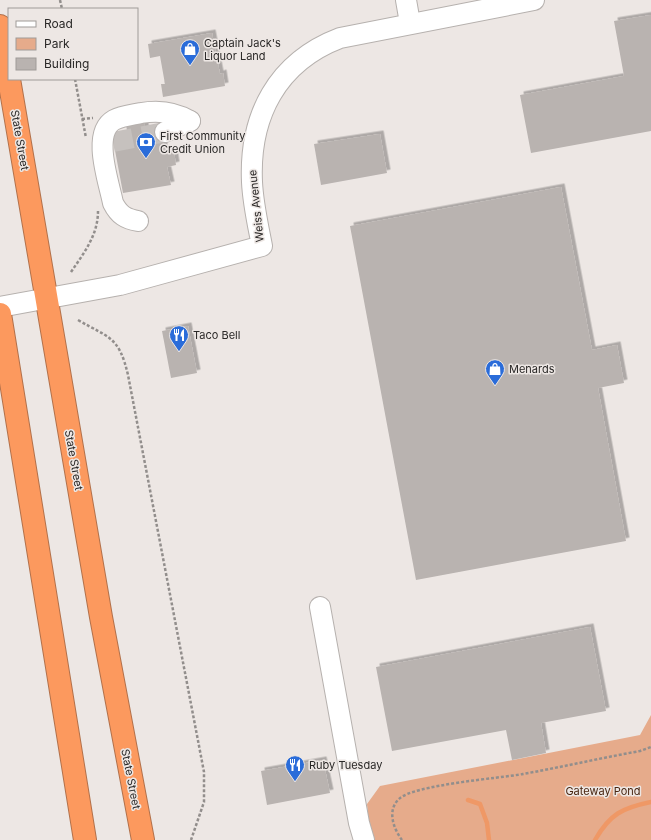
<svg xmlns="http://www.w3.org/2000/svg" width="651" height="840" font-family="Inter,sans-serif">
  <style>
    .green { fill: #e6ab8b }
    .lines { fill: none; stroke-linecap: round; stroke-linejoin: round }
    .stream { stroke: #ef9866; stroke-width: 4.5 }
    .building { fill: #b9b3b0; filter: url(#shadow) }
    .minor-tunnel { stroke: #c6c1be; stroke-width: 20; stroke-dasharray: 20 10; stroke-linecap: butt }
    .minor-casing { stroke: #b6b1ae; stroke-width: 22 }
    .highway-casing { stroke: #b2714b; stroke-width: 24 }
    .path { stroke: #928e8c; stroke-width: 2.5; stroke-dasharray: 3 2; stroke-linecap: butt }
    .minor { stroke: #fff; stroke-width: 20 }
    .highway { stroke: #fc995e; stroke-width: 22 }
    .labels { text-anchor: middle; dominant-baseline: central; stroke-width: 3; stroke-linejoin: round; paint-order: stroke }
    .poi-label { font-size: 11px; fill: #2a2827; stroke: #ede7e4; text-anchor: start }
    .street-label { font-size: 11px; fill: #2a2827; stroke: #ede7e4 }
    .park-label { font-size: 11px; fill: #492611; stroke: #ede7e4 }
  </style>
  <defs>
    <filter id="shadow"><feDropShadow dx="3.5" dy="-3.5" stdDeviation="0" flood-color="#0004"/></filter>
  </defs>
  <rect width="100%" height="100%" fill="#ede7e4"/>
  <!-- green -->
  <path class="green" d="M651,715V840H375L369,825L367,804L380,786L640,735Z"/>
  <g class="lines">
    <!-- stream -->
    <g class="stream">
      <path d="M468,800L480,804L487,823L489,840"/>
      <path d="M595,840C610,814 622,808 651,802"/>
    </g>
  </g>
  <!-- building -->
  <g class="building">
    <path d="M651,15V131L531,153L520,95L624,76L614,21Z"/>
    <path d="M212,33L220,74L223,73L225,86L163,97L161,84H165L160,56L150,58L148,44Z"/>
    <path d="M143,115L147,138L162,136L165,154L174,152L176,165L167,167L171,185L123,193L114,145L129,142L125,119Z"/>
    <path d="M380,134L387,173L321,185L314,144Z"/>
    <path d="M561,187L592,350L617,345L624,383L598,388L626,541L416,580L350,226Z"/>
    <path d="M188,326L197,373L171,378L162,331Z"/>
    <path d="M590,627L606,711L541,723L546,753L512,760L506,730L392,751L376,667Z"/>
    <path d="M323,760L330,793L267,805L261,771Z"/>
  </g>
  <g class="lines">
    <!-- minor-tunnel -->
    <path class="minor-tunnel" d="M113,142L165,132"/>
    <!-- minor casing -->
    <g class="minor-casing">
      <g id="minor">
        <path d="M406,0L410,23"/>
        <path d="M165,132L190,121"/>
        <path d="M138,221C126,219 119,215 113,203C109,182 91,133 114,120C122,116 132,115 141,113C158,110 175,112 190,121"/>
        <path d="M0,307L120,285L262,246C258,225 253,204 252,182C249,116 277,62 340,38L534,0"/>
        <path d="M320,607L359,823L364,840"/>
      </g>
    </g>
    <!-- highway casing -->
    <g class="highway-casing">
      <g id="highway">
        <path d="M0,26L9,79"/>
        <path d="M9,79L101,617L143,840"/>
        <path d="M0,314L85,840"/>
      </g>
    </g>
    <!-- path -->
    <g class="path">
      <path d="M60,0L62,9"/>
      <path d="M75,79L86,138"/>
      <path d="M82,119L93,118"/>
      <path d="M71,272C84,253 98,235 98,211"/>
      <path d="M78,320C109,338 119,336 128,375L204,772V802L191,840"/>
      <path d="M402,840C393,828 387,810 399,799C412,785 501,778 523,774C562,767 601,758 640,751L651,747"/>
    </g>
    <!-- minor -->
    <use href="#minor" class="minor"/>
    <!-- highway -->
    <use href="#highway" class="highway"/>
  </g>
  <!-- icons -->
  <defs>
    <g id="shop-pin" transform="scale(1)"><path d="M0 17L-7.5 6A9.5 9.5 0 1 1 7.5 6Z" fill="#2a6cd9" stroke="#ede7e4"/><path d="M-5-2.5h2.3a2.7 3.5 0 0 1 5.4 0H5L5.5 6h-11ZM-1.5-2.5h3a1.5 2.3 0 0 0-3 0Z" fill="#fff"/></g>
    <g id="bank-pin" transform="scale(1)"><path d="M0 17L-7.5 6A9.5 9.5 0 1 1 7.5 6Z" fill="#2a6cd9" stroke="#ede7e4"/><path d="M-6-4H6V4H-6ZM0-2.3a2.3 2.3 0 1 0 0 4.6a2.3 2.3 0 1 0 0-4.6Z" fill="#fff"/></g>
    <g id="restaurant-pin" transform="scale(1)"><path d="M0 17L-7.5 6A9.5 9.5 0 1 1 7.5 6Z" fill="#2a6cd9" stroke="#ede7e4"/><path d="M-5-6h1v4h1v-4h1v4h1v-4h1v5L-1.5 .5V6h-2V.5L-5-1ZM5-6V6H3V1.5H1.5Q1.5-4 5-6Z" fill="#fff"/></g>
  </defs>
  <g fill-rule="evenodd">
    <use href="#shop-pin" x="190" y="49"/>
    <use href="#bank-pin" x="146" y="142"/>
    <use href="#restaurant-pin" x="179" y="335"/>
    <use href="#shop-pin" x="495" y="369"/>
    <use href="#restaurant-pin" x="295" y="765"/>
  </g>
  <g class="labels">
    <!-- poi labels -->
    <g class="poi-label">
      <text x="204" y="43">Captain Jack's<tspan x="204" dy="13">Liquor Land</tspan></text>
      <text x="160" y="136">First Community<tspan x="160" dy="13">Credit Union</tspan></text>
      <text x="193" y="335">Taco Bell</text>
      <text x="509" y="369">Menards</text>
      <text x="309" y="765">Ruby Tuesday</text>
    </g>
    <!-- street labels -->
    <g class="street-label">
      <text transform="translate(20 140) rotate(80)">State Street</text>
      <text transform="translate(256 206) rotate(-96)">Weiss Avenue</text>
      <text transform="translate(74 460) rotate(80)">State Street</text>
      <text transform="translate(131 779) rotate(79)">State Street</text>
    </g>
    <!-- park labels -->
    <g class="park-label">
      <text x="603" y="791">Gateway Pond</text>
    </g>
  </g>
  <!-- legend -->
  <rect x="8" y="8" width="130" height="72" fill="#ede7e4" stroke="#9f9b98"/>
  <rect x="16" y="21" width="20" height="6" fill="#ffffff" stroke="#9f9b98"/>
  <text x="44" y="28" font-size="12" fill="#2a2827">Road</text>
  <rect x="16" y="38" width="20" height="12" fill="#e6ab8b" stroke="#9f9b98"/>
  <text x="44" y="48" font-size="12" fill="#2a2827">Park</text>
  <rect x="16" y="58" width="20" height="12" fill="#b9b3b0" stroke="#9f9b98"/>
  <text x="44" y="68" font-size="12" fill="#2a2827">Building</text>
</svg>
